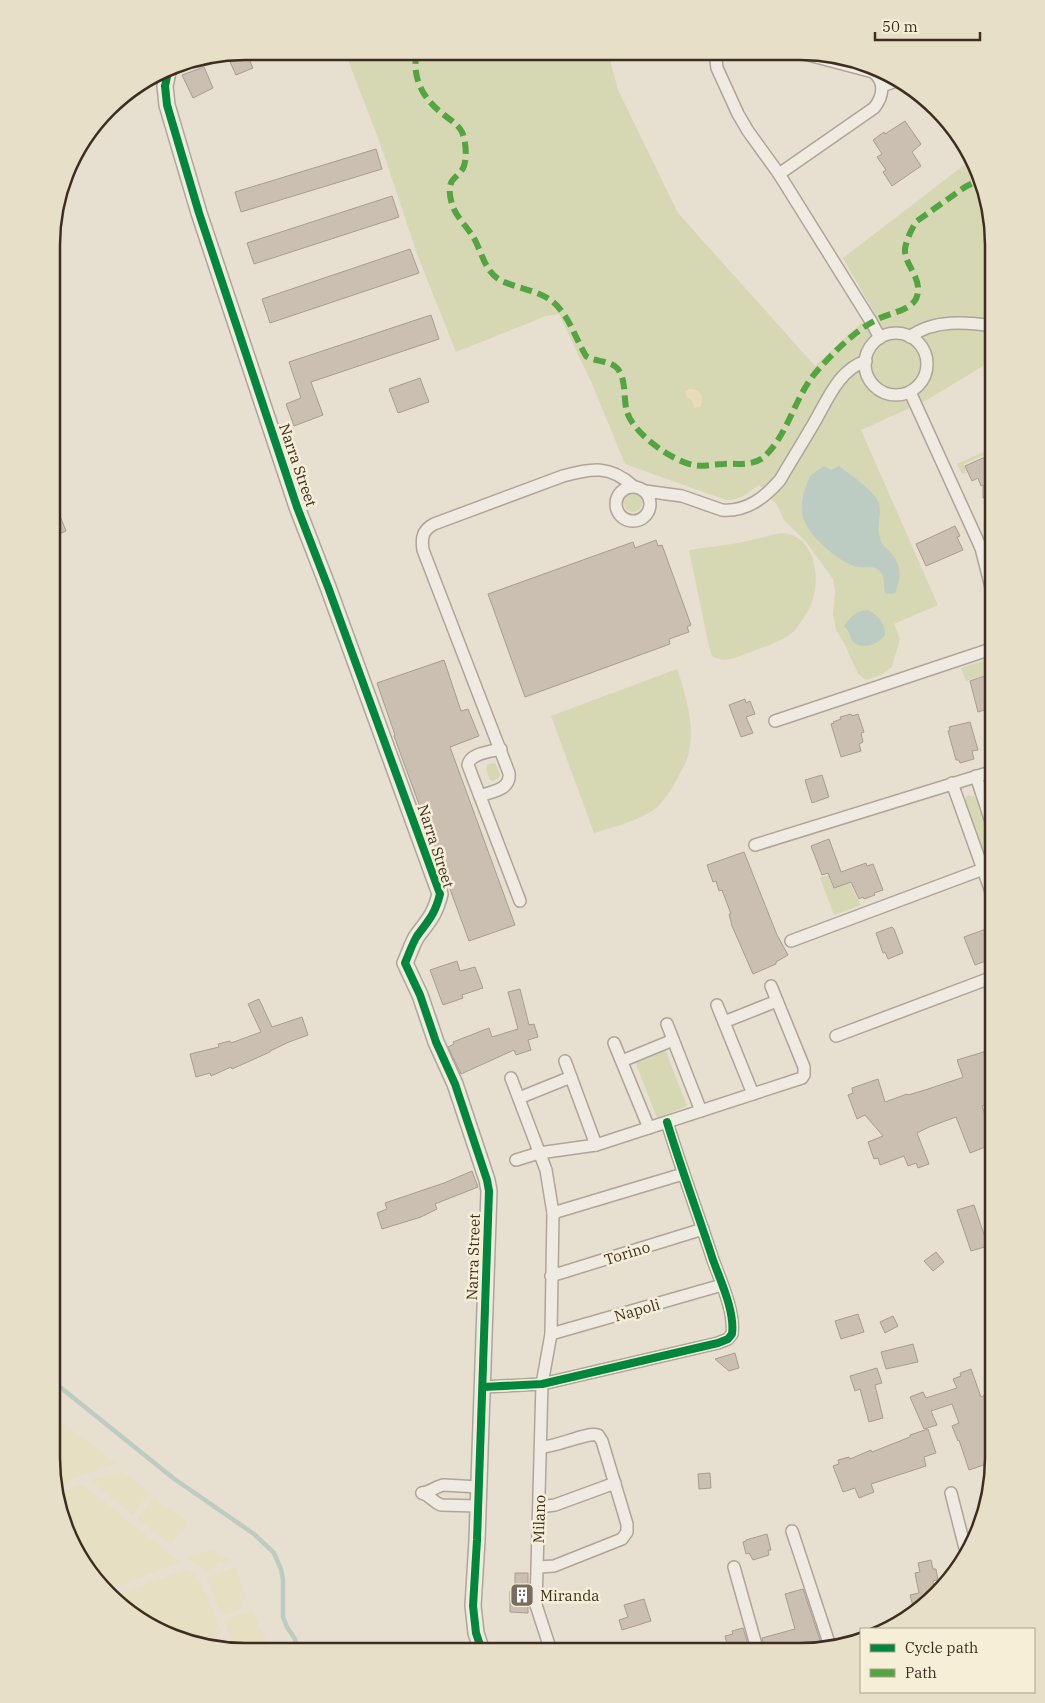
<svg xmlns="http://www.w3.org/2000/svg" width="1045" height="1703" font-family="'IBM Plex Serif',serif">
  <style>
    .farmland { fill: #e6dfc2 }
    .green { fill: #d6d7b3 }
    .sand { fill: #eadcb9 }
    .water { fill: #bcccc2 }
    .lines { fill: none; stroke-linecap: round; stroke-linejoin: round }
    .stream { stroke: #bcccc2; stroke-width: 4.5 }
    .building { fill: #cbbfb2; stroke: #a89c90 }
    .minor-casing { stroke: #ada599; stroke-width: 14 }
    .tertiary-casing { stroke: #ada599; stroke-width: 18 }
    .minor { stroke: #efebe3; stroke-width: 11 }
    .tertiary { stroke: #efebe3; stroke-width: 15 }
    .quiet { stroke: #54a441; stroke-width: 6; stroke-dasharray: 12 6; stroke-linecap: butt }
    .cycleway-casing { stroke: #f7eed8; stroke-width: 11 }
    .cycleway { stroke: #00873e; stroke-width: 8 }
    .labels { text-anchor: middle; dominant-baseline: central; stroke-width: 5; stroke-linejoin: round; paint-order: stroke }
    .street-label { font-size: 15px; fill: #3d2e20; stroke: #f7eed8 }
    .poi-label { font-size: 15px; fill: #3d2e20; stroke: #f7eed8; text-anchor: start }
    .rim { fill: none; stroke: #3d2e20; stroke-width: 2.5 }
  </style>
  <rect width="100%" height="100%" fill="#e7e0d1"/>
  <!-- farmland -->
  <g class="farmland">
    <path d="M51,1414L71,1429L116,1463L57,1485L51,1458Z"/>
    <path d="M122,1471L150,1493L132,1515L90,1480Z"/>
    <path d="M82,1485L180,1562L106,1591L91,1576L66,1532L58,1493Z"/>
    <path d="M154,1497L188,1523L171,1545L137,1518Z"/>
    <path d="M210,1550L231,1560L233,1562L223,1565L221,1561L216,1563L218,1567L206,1572L187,1557Z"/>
    <path d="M235,1567L247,1600L241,1602L243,1608L222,1616L207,1577Z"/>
    <path d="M187,1569L199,1578L222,1633L193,1643L171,1637L127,1612L112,1596Z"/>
    <path d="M252,1610L267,1642L259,1645L261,1650H236L224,1621Z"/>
    <path d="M225,1638L230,1650H220L205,1646Z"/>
  </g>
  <!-- green -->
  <g class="green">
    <path d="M345,52H608L618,90L678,213L815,366L859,325L875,314L843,258L972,159L979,171L994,245V337H991C986,347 988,356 983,366L927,400L861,430L938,605L894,624L900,639L892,667L881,675L866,680L858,674L844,643L836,630L833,615L835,591L833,579L806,542L784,520L777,505L759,485C748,493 741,500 726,500L625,464L593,386L559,314L546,316L456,352L417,254L381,146Z"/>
    <path d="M994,447V451L964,464L966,473L962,474L957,464Z"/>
    <circle cx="633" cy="503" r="9"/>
    <path d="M780,533C815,533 822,578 811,604C808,613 801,622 795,630C785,641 765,646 751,652C737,657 725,664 712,656L709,647L689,550L739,543Z"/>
    <path d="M986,660L994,661V682L990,673L966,681L961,668Z"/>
    <path d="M677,669C687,698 698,735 685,764C682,770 679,775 676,781C670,792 662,804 652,811C634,822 614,827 594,833L551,716Z"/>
    <path d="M492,763L496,764L500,775L499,778L493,781L490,780L486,769L487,765Z"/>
    <path d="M968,795L975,797L993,850V855L990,857H985L982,852L965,801L966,797Z"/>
    <path d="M828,875L833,888L850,883L861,905L834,915L820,878Z"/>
    <path d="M665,1049L687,1106L657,1118L635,1061Z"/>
  </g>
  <!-- sand -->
  <path class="sand" d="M689,389C700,388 705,397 700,407L694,408L692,401L686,396L685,391Z"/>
  <!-- water -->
  <g class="water">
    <path d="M824,466L831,470L839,466C849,474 875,491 879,503C882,514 876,526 880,538C881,545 887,548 891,553C902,565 901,579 895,593L887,594L885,593C883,585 886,578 880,571C872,563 863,570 854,566C837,560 810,537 804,520C800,510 802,499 805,489C807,485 808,479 811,475C815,472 820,469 824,466Z"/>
    <path d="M868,610C878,616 885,622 885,635C880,643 864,650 855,643C850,640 851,632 844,626C851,616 856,611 868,610Z"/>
  </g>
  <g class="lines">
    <!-- stream -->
    <path class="stream" d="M51,1378L60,1387L173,1478L254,1534L274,1553L281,1569L283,1580V1617L287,1627L295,1639L297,1650"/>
  </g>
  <!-- building -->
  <g class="building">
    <path d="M247,55L253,68L236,75L230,62Z"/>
    <path d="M204,67L213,88L193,98L182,75Z"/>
    <path d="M905,121L921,144L912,152L921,166L892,186L883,172L886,170L877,157L882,154L873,140L884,132L885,134Z"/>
    <path d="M376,149L382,169L241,212L235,192Z"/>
    <path d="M392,196L399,217L254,264L247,243Z"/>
    <path d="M410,249L419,273L270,323L262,299Z"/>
    <path d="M431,315L439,339L311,382L323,415L294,426L286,404L301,398L289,362Z"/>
    <path d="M420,378L429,402L398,413L389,389Z"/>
    <path d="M994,453V498H983V485L981,486L978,478L972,481L965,466Z"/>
    <path d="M53,498L66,531L52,537V527Z"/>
    <path d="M955,526L960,536L957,537L963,550L926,566L916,544Z"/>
    <path d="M656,540L658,546L662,545L691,625L687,627L689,632L669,639L670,644L525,697L488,594L633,542L635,548Z"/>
    <path d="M444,660L461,711L468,709L479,736L450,747L515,925L469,941L394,736L395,735L377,683Z"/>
    <path d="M990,674L994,684V707L978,712L970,681Z"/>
    <path d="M745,699L746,703L750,701L755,714L746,717L753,733L741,737L729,705Z"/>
    <path d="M851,714L852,716L858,714L864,732L861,733L863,742L859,744L861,751L841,757L831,724L834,723L833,722L841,719L840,717Z"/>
    <path d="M970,722L978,750L972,751L974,759L960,763L959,760H956L948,731L950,730L949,727Z"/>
    <path d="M822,775L829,797L812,803L805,780Z"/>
    <path d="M829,839L841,872L866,863L867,866L873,864L883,890L874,893L875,895L864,899L863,897L859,899L851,882L834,888L828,873L822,875L811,846Z"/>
    <path d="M744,852L777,935L788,955L776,962V964L753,974L732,926L729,914H731L722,890L719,891L716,881L713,882L707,865Z"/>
    <path d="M994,926V958L975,965L964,937Z"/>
    <path d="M892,927L894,929L903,953L888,959L885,952L883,953L876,933Z"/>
    <path d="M457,961L460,971L475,967L483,988L462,995L463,998L443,1005L430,970Z"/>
    <path d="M520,989L529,1025L534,1024L538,1037L528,1040L531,1050L516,1055L514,1050L461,1074L448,1047L454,1044L453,1042L489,1028L492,1037L518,1029L508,992Z"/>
    <path d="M259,999L272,1027L302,1017L308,1035L289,1042L270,1051V1052L232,1069L231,1067L211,1076L210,1073L196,1077L190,1054L219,1047L218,1044L230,1041L231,1043L261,1032L248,1004Z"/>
    <path d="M990,1050L993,1060V1090L986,1092L990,1103L982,1106L993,1139V1144L970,1153L956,1117L929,1127L917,1133L929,1164L918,1168L916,1163L908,1166L904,1156L880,1165L878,1158L874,1159L868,1142L883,1136L865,1115L857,1119L848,1095L853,1093L852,1088L878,1079L885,1102L907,1094L908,1095L925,1090L961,1078L963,1077L957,1060Z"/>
    <path d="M472,1171L478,1187L435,1204L437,1209L421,1217L382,1229L377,1213L387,1209L385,1203L444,1183Z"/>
    <path d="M974,1205L988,1246L971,1251L957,1210Z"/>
    <path d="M936,1252L944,1262L933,1271L924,1261Z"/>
    <path d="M858,1314L864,1332L841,1339L835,1321Z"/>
    <path d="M893,1316L898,1326L885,1333L880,1322Z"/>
    <path d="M913,1344L918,1362L886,1369L881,1352Z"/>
    <path d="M735,1353L739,1368L729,1371L715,1359Z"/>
    <path d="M877,1368L882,1383L875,1385L883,1418L869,1422L860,1389L855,1391L850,1376Z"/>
    <path d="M971,1369L981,1397L993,1391V1462L969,1470L959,1440L958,1441L952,1426L959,1423L952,1404L931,1411L937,1425L924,1429L910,1397L923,1392L926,1398L957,1388L953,1379L961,1376L960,1373Z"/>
    <path d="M928,1429L936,1453L924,1457L926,1466L871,1484L874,1492L859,1498L855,1488L843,1492L833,1466L839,1464L838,1460L849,1457L850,1459L871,1450L872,1452L910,1437V1435Z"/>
    <path d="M710,1473L711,1488L699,1489L698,1474Z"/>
    <path d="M767,1534L771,1550H768L769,1555L753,1560L749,1553L746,1554L743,1542L746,1541V1540Z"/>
    <path d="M931,1560L933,1569H936L938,1580L933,1581L934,1590L942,1588L922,1608L914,1610L910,1595L919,1593L915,1573L920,1572L918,1563Z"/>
    <path d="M515,1573H528V1613L510,1612V1591H515Z"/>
    <path d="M803,1589L821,1643L792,1652H765L762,1638L795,1629L785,1594Z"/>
    <path d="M644,1599L651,1621L622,1630L619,1620L628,1617L624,1605Z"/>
    <path d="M743,1628L749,1647L736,1650V1646L728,1648L725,1636L733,1634L732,1631Z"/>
  </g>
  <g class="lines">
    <!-- minor casing -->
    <g class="minor-casing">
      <g id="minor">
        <path d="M715,53L717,68L738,114L748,131L779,174L872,323L880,338"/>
        <path d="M882,86L899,80"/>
        <path d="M779,174L874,108C883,97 886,82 873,72L801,53"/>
        <circle cx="896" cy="364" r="31"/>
        <path d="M910,337C933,319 967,322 994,326"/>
        <path d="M910,392L981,548"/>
        <circle cx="633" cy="504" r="17"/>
        <path d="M645,491L682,496L722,510C747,512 765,497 780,480C791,461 803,442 814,423C827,401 839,369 866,361"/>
        <path d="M994,599L981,548L994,543"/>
        <path d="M775,721L994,648"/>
        <path d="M501,749C490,752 470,753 468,765L520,901"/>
        <path d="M976,776L994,831"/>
        <path d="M952,783L994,900"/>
        <path d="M480,796C493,791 511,790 509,773L423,550C421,537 423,530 434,524L563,476C592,468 610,465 633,486"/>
        <path d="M755,845L994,771"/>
        <path d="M791,941L994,865"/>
        <path d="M717,1005L753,1094"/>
        <path d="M724,1022L777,1001"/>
        <path d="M667,1024L701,1111"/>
        <path d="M836,1036L993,977"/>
        <path d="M614,1043L649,1128"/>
        <path d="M565,1061L596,1145"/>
        <path d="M622,1061L673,1040"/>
        <path d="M511,1078L546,1170L553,1213L551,1334L542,1384L536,1605L551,1651"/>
        <path d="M519,1098L571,1077"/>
        <path d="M516,1160L539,1153L596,1145L802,1078L804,1075V1067L771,986"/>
        <path d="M553,1213L683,1174"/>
        <path d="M551,1276L703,1229"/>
        <path d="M551,1334L722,1285"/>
        <path d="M483,1387L542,1384L718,1343L728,1339L732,1334C735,1312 721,1282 713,1260C698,1214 681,1168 667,1122"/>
        <path d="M422,1493C431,1496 433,1502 441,1505L478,1506"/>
        <path d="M422,1493C431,1492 436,1486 444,1485L479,1487"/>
        <path d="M951,1493L966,1552"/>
        <path d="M539,1507L555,1505L615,1483"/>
        <path d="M792,1531L830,1646"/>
        <path d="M538,1567L554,1566L622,1539L627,1532V1524L602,1441L598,1435C585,1432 558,1447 541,1447"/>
        <path d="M734,1567L758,1652"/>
      </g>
    </g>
    <!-- tertiary casing -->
    <g class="tertiary-casing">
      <path id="tertiary" d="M172,66L168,72L165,86L167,105L199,213L297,507L328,587L440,894C435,914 429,920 417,936C412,944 409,954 405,963L420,995L436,1042L455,1084L487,1180L489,1191L477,1540L473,1606L476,1633L482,1651"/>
    </g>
    <!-- minor -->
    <use href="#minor" class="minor"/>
    <!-- tertiary -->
    <use href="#tertiary" class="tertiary"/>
    <!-- quiet -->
    <path class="quiet" d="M417,52C411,77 423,99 443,114C450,120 458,124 462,132C466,141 467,157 464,166C462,172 456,176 452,181C448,188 450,199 453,207C457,217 466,226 472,235C482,250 484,273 502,281C519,289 537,290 552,301C569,315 575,338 586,356C594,362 609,360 617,368C627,379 623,399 627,412C634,434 671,460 693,465C703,467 713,464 723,464C738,463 754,467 766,455C789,432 795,396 817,371C834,352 856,329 880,318C891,313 910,310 916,299C924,280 907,269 905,252C904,245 912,227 917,221L965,187L981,179"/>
    <!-- cycleway casing -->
    <g class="cycleway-casing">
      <g id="cycleway">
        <path d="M172,66L168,72L165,86L167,105L199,213L297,507L328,587L440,894C435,914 429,920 417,936C412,944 409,954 405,963L420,995L436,1042L455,1084L487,1180L489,1191L477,1540L473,1606L476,1633L482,1651"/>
        <path d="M483,1387L542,1384L718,1343L728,1339L732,1334C735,1312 721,1282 713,1260C698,1214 681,1168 667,1122"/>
      </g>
    </g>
    <!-- cycleway -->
    <use href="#cycleway" class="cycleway"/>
  </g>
  <!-- icons -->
  <defs>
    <g id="building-square" transform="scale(1.25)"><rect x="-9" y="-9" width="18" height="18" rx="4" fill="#786c5e" stroke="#f7eed8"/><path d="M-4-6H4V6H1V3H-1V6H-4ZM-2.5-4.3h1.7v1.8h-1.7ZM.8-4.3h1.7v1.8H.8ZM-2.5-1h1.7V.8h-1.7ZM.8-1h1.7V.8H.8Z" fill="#fff"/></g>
  </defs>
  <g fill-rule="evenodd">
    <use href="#building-square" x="522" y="1595"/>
  </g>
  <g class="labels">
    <!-- street labels -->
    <g class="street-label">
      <text transform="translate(298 465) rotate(71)">Narra Street</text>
      <text transform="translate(436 846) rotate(72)">Narra Street</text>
      <text transform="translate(627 1253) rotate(-17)">Torino</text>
      <text transform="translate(473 1257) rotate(-88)">Narra Street</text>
      <text transform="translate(637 1310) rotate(-16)">Napoli</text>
      <text transform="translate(539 1519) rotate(-88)">Milano</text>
    </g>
    <!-- poi labels -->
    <g class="poi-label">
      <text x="540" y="1595">Miranda</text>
    </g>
  </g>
  <!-- crop -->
  <path d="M0 0H1045V1703H0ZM245 60H800A185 185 0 0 1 985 245V1458A185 185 0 0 1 800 1643H245A185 185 0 0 1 60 1458V245A185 185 0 0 1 245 60Z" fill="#e8dfc9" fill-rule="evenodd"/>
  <path class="rim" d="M245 60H800A185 185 0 0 1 985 245V1458A185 185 0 0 1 800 1643H245A185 185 0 0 1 60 1458V245A185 185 0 0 1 245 60Z"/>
  <!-- legend -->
  <rect x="860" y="1628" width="175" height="65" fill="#f7eed8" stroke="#ada18e"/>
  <rect x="870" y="1644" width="25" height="8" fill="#00873e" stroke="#ada18e"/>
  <text x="905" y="1653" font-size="15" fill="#3d2e20">Cycle path</text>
  <rect x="870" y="1669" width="25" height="8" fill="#54a441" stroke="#ada18e"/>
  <text x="905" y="1678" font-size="15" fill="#3d2e20">Path</text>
  <!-- scale -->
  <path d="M875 32v8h105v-8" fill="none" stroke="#3d2e20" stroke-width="2.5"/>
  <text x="882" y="32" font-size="15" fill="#3d2e20" stroke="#f7eed8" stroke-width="4" paint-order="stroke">50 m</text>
</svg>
